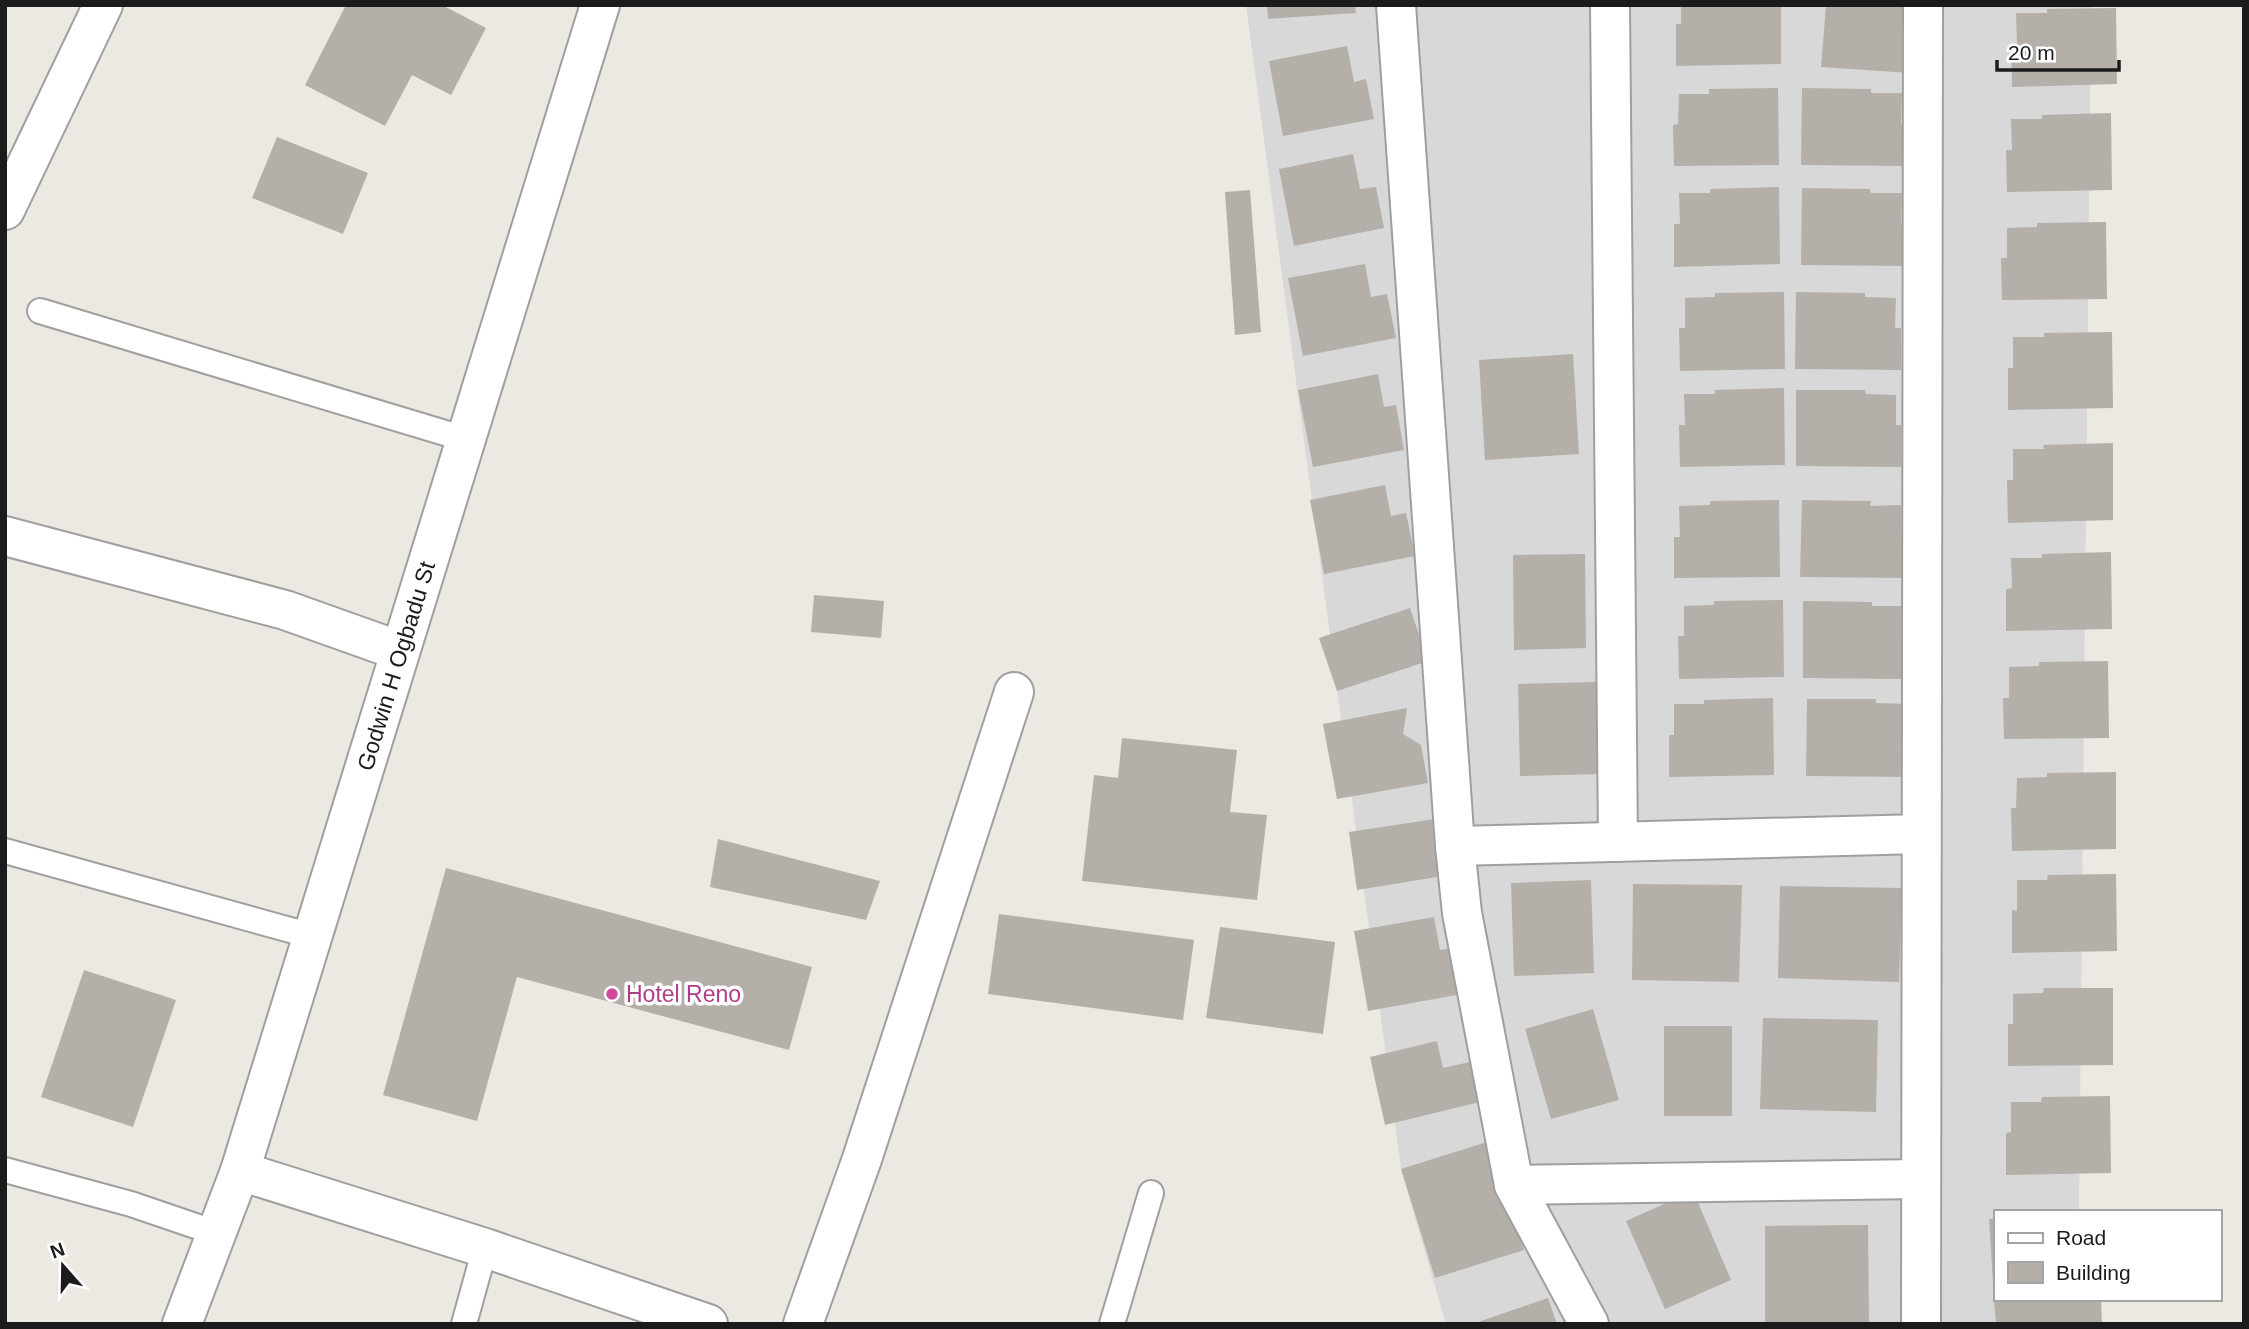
<svg xmlns="http://www.w3.org/2000/svg" width="2249" height="1329" font-family="Helvetica,sans-serif">
  <style>
    .residential { fill: #d9d8d8 }
    .building { fill: #b4afa8 }
    .lines { fill: none; stroke-linecap: round; stroke-linejoin: round }
    .service-casing { stroke: #9f9f9f; stroke-width: 28 }
    .minor-casing { stroke: #9f9f9f; stroke-width: 42 }
    .service { stroke: #fff; stroke-width: 24 }
    .minor { stroke: #fff; stroke-width: 38 }
    .hotel-dot { fill: #d1479c; stroke: #fff; stroke-width: 2.5 }
    .labels { text-anchor: middle; dominant-baseline: central; stroke-width: 7; stroke-linejoin: round; paint-order: stroke }
    .street-label { font-size: 23px; fill: #1b1b1b; stroke: #fff }
    .hotel-label { font-size: 23px; fill: #b23c85; stroke: #fff; text-anchor: start }
  </style>
  <rect width="100%" height="100%" fill="#ece9e2"/>
  <!-- residential -->
  <path class="residential" d="M1246,5H2091L2079,1212H1995V1299L2078,1324H1446L1401,1169Z"/>
  <!-- building -->
  <g class="building">
    <path d="M346,5H442L486,28L451,95L412,75L385,126L305,85Z"/>
    <path d="M1267,5H1355L1356,13L1268,19Z"/>
    <path d="M1681,5H1781V64L1676,66V24H1681Z"/>
    <path d="M1826,5H1915L1910,73L1821,67Z"/>
    <path d="M2116,8L2117,84L2012,87L2011,44H2017L2016,13H2047V9Z"/>
    <path d="M1347,46L1354,82L1366,79L1374,119L1283,136L1269,61Z"/>
    <path d="M1778,88L1779,165L1674,166L1673,125L1678,124L1679,94H1709V89Z"/>
    <path d="M1802,88L1871,89V93H1902L1901,124H1907L1906,166L1801,165Z"/>
    <path d="M2111,113L2112,190L2007,192L2006,150H2012L2011,119H2042V115Z"/>
    <path d="M277,137L368,173L343,234L252,198Z"/>
    <path d="M1353,154L1360,189L1376,187L1384,228L1294,246L1279,169Z"/>
    <path d="M1779,187L1780,264L1674,267V224H1680L1679,193H1710V189Z"/>
    <path d="M1802,188L1870,189L1871,193H1902L1901,224H1906V266L1801,265Z"/>
    <path d="M1250,190L1261,332L1235,335L1225,192Z"/>
    <path d="M2106,222L2107,299L2002,300L2001,258H2007V228L2037,227V223Z"/>
    <path d="M1365,264L1371,297L1387,294L1396,338L1303,356L1288,278Z"/>
    <path d="M1784,292L1785,369L1680,371L1679,328H1685V298L1715,297V293Z"/>
    <path d="M1796,292L1865,293V297L1896,298L1895,328H1901V370L1795,369Z"/>
    <path d="M2112,332L2113,408L2008,410V368H2013V337H2044V333Z"/>
    <path d="M1573,354L1579,454L1485,460L1479,360Z"/>
    <path d="M1378,374L1384,407L1396,405L1404,450L1313,467L1298,390Z"/>
    <path d="M1784,388L1785,465L1680,467L1679,425H1685L1684,394H1715V390Z"/>
    <path d="M1796,390H1865L1866,394L1896,395V425H1901V467L1796,466Z"/>
    <path d="M2113,443V520L2008,523L2007,480H2013V449H2044L2043,445Z"/>
    <path d="M1385,485L1391,516L1406,513L1415,556L1324,574L1310,500Z"/>
    <path d="M1779,500L1780,577L1674,578V537H1680L1679,506L1710,505V501Z"/>
    <path d="M1802,500L1871,501L1870,506L1901,505V536H1906V578L1800,577Z"/>
    <path d="M2111,552L2112,629L2006,631V589L2012,588L2011,558H2042V554Z"/>
    <path d="M1585,554L1586,648L1514,650L1513,555Z"/>
    <path d="M814,595L884,601L881,638L811,632Z"/>
    <path d="M1783,600L1784,677L1679,679L1678,636H1684V606L1714,605V601Z"/>
    <path d="M1803,601L1872,602V606H1903L1908,679L1803,678Z"/>
    <path d="M1410,608L1428,661L1337,691L1319,638Z"/>
    <path d="M2108,661L2109,738L2004,739L2003,698H2009V667L2039,666V662Z"/>
    <path d="M1596,682L1598,774L1520,776L1518,684Z"/>
    <path d="M1773,698L1774,775L1669,777V735H1674V704H1704V700Z"/>
    <path d="M1807,699H1876V703L1907,704L1912,777L1806,776Z"/>
    <path d="M1407,708L1403,734L1421,745L1428,783L1337,799L1323,724Z"/>
    <path d="M1122,738L1237,750L1230,812L1267,815L1257,900L1082,881L1094,775L1118,778Z"/>
    <path d="M2116,772V849L2012,851L2011,808H2016L2017,778L2047,777V773Z"/>
    <path d="M1435,819L1443,876L1357,890L1349,832Z"/>
    <path d="M718,839L880,881L866,920L710,887Z"/>
    <path d="M446,868L812,967L789,1050L517,977L477,1121L383,1095Z"/>
    <path d="M2116,874L2117,951L2012,953V910L2017,911V880H2047L2048,875Z"/>
    <path d="M1591,880L1594,973L1514,976L1511,883Z"/>
    <path d="M1633,884L1742,885L1739,982L1632,980Z"/>
    <path d="M1780,886L1902,888L1899,982L1778,978Z"/>
    <path d="M999,914L1194,940L1183,1020L988,994Z"/>
    <path d="M1434,917L1440,950L1454,948L1462,994L1368,1011L1354,931Z"/>
    <path d="M1220,927L1335,942L1323,1034L1206,1018Z"/>
    <path d="M84,970L176,1000L133,1127L41,1097Z"/>
    <path d="M2044,988H2113V1065L2008,1066V1024H2013V994L2043,993Z"/>
    <path d="M1593,1009L1619,1100L1551,1119L1525,1029Z"/>
    <path d="M1763,1018L1878,1020L1876,1112L1760,1109Z"/>
    <rect x="1664" y="1026" width="68" height="90"/>
    <path d="M1437,1041L1443,1068L1474,1061L1484,1101L1385,1125L1370,1057Z"/>
    <path d="M2110,1096L2111,1173L2006,1175V1133L2011,1132V1102H2041L2042,1097Z"/>
    <path d="M1490,1141L1524,1250L1435,1278L1401,1169Z"/>
    <path d="M1693,1191L1731,1280L1665,1309L1626,1221Z"/>
    <path d="M1989,1219H1995V1283H1993Z"/>
    <path d="M1868,1225L1869,1324H1765V1226Z"/>
    <path d="M1548,1298L1557,1324H1475V1323Z"/>
    <path d="M1994,1299H2101L2102,1324H1996Z"/>
  </g>
  <g class="lines">
    <!-- service casing -->
    <g class="service-casing">
      <g id="service">
        <path d="M40,311L465,439"/>
        <path d="M5,851L312,936"/>
        <path d="M5,1170L131,1204L216,1233"/>
        <path d="M464,1324L485,1248"/>
        <path d="M1112,1324L1151,1193"/>
      </g>
    </g>
    <!-- minor casing -->
    <g class="minor-casing">
      <g id="minor">
        <path d="M1396,5L1455,846L1462,913L1514,1185L1589,1324"/>
        <path d="M1610,5L1618,842"/>
        <path d="M5,210L103,5"/>
        <path d="M5,536L285,610L400,651"/>
        <path d="M1455,846L1921,834"/>
        <path d="M240,1171L485,1248L708,1324"/>
        <path d="M1514,1185L1921,1179"/>
        <path d="M182,1324L240,1171L600,5"/>
        <path d="M803,1324L862,1159L1014,692"/>
        <path d="M1921,1324L1923,5"/>
      </g>
    </g>
    <!-- service -->
    <use href="#service" class="service"/>
    <!-- minor -->
    <use href="#minor" class="minor"/>
  </g>
  <!-- markers -->
  <circle class="hotel-dot" cx="612" cy="994" r="7"/>
  <g class="labels">
    <!-- street labels -->
    <g class="street-label">
      <text transform="translate(396 666) rotate(-73)">Godwin H Ogbadu St</text>
    </g>
    <!-- hotel labels -->
    <g class="hotel-label">
      <text x="626" y="994">Hotel Reno</text>
    </g>
  </g>
  <!-- border -->
  <rect width="2249" height="1329" fill="none" stroke="#1b1b1b" stroke-width="14"/>
  <!-- legend -->
  <rect x="1994" y="1210" width="228" height="91" fill="#ffffff" stroke="#a4a4a4" stroke-width="2"/>
  <rect x="2008" y="1233" width="35" height="10" fill="#ffffff" stroke="#a4a4a4" stroke-width="2"/>
  <text x="2056" y="1245" font-size="21" fill="#1b1b1b">Road</text>
  <rect x="2008" y="1262" width="35" height="21" fill="#b4afa8" stroke="#a4a4a4" stroke-width="2"/>
  <text x="2056" y="1280" font-size="21" fill="#1b1b1b">Building</text>
  <!-- north arrow -->
  <g transform="translate(63 1266) rotate(340)" stroke="#ffffff" stroke-width="5" paint-order="stroke">
  <path d="M0-5L12 26L0 18L-12 26Z" fill="#1b1b1b"/>
  <text y="-10" font-size="19" font-weight="bold" text-anchor="middle" fill="#1b1b1b">N</text>
  </g>
  <!-- scale -->
  <path d="M1997 60v10h122v-10" fill="none" stroke="#1b1b1b" stroke-width="3.5"/>
  <text x="2008" y="60" font-size="21" fill="#1b1b1b" stroke="#ffffff" stroke-width="5" paint-order="stroke">20 m</text>
</svg>
